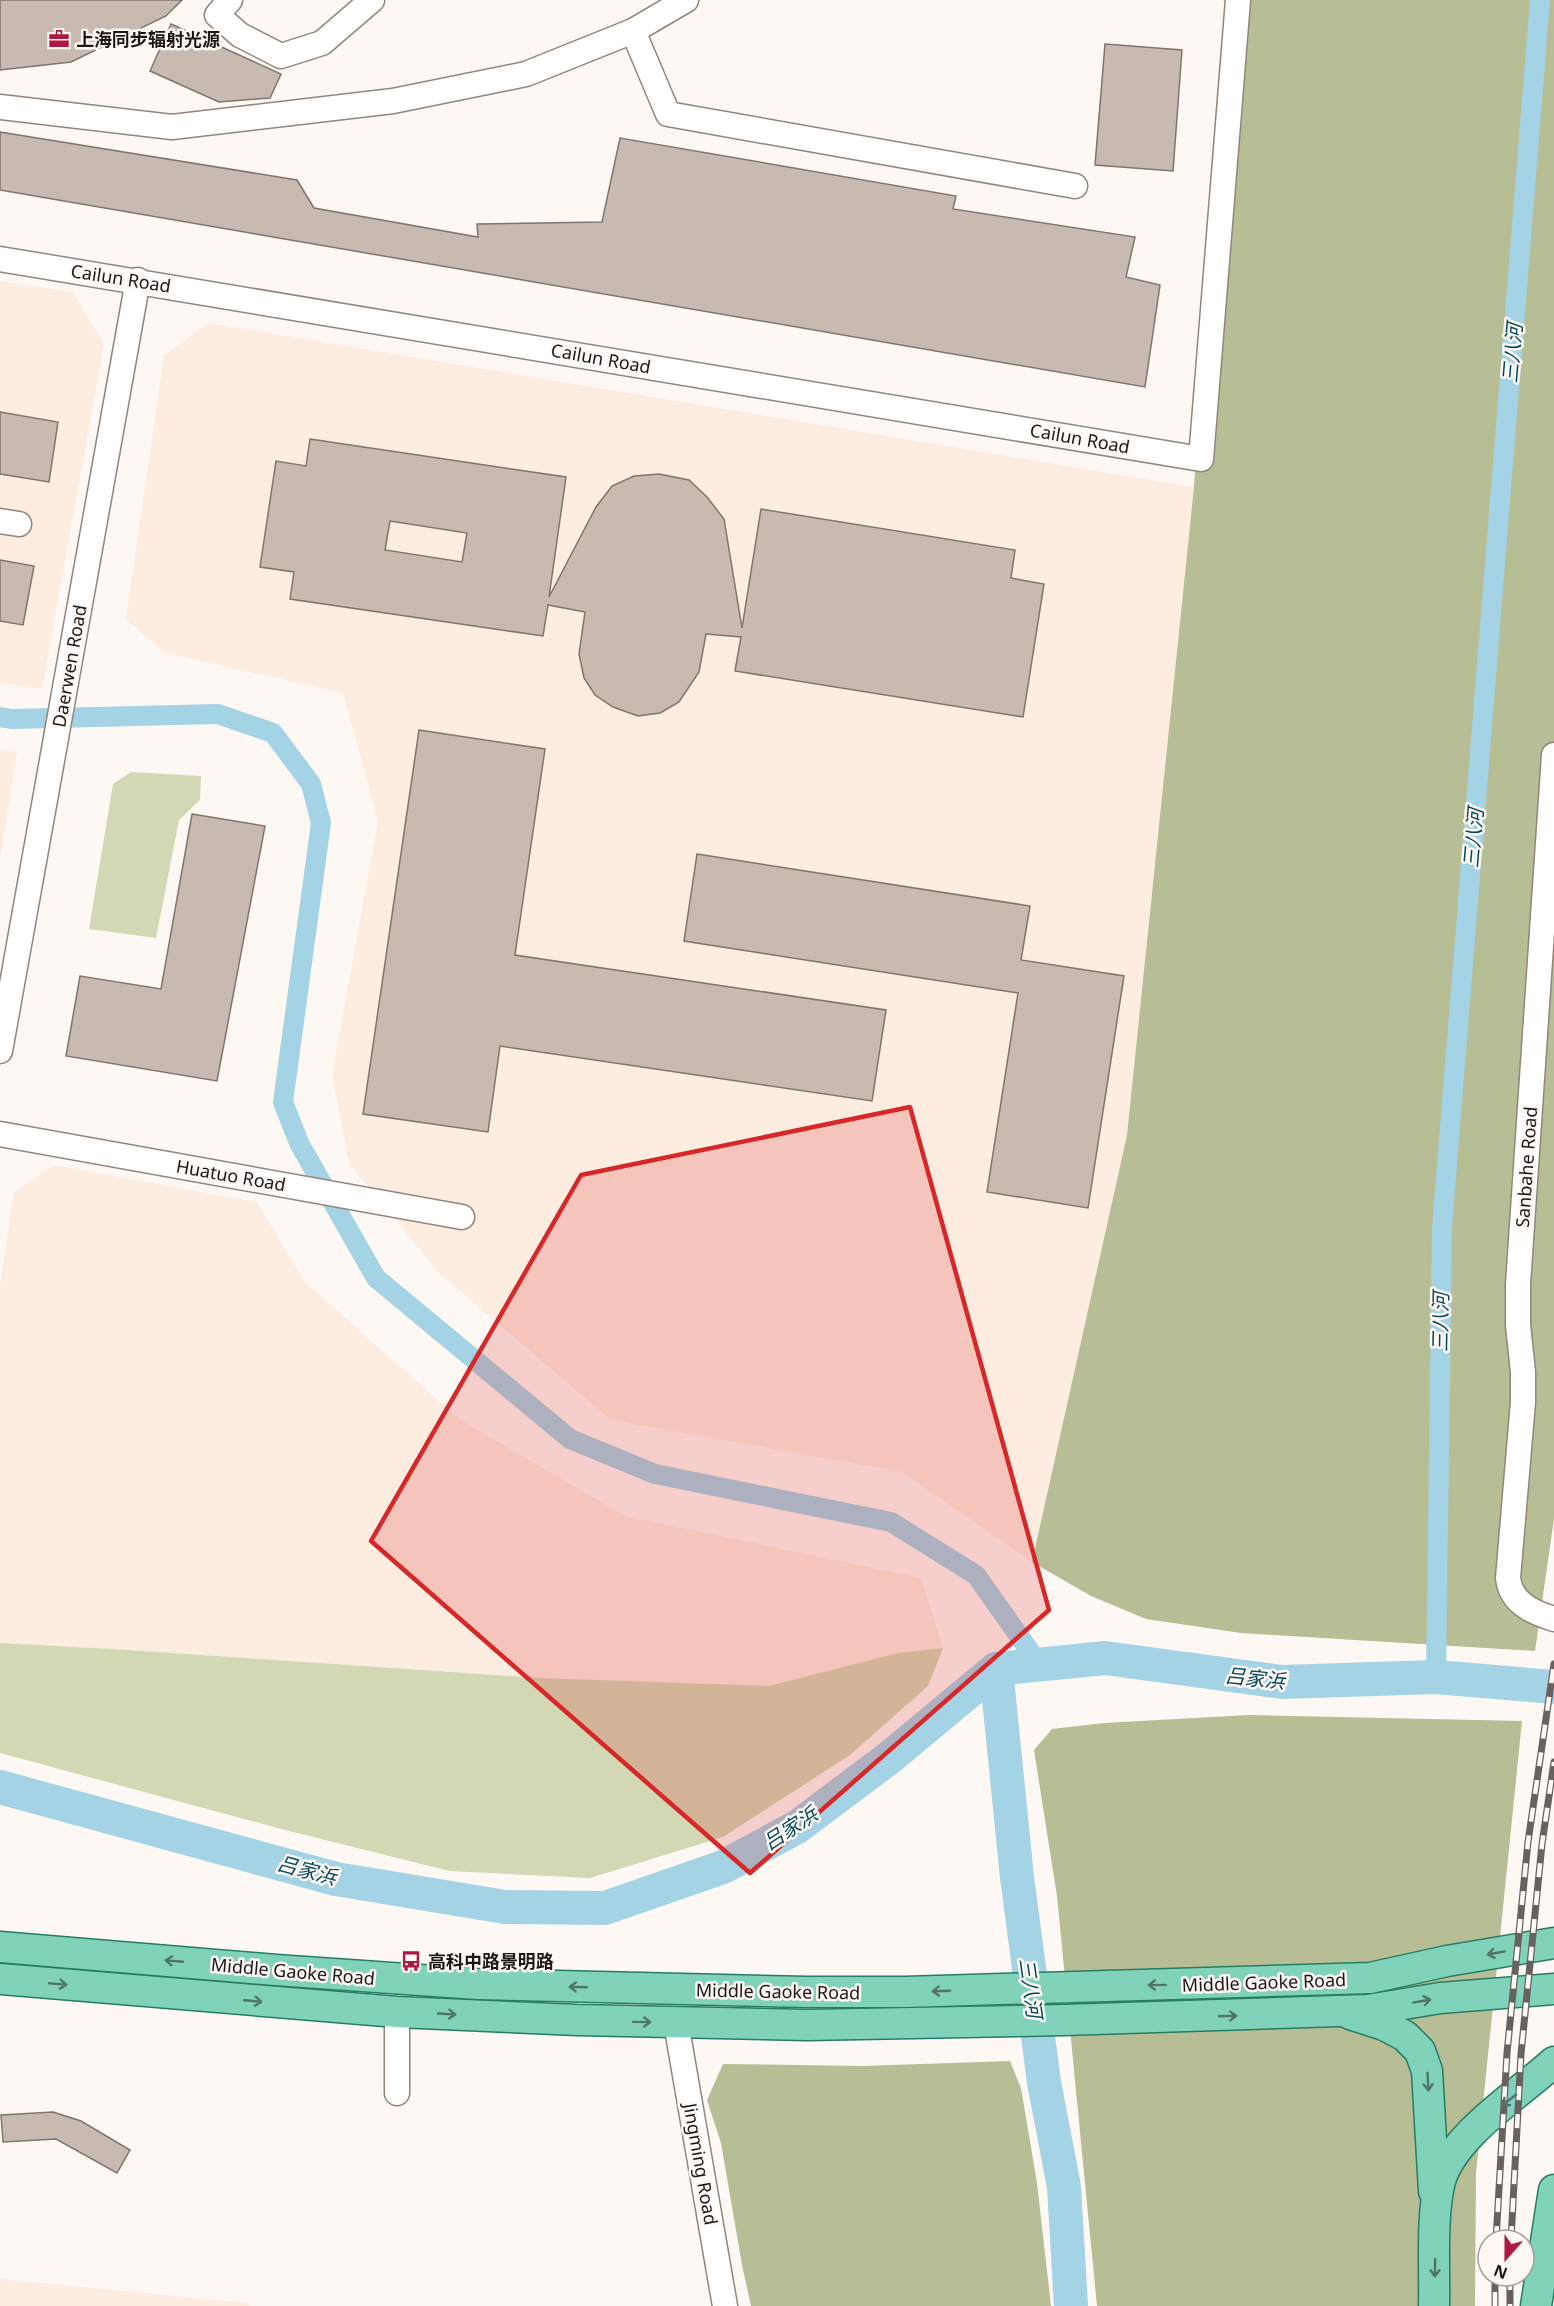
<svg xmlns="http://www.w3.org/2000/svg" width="1554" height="2306" font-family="'Noto Sans','Noto Sans SC',sans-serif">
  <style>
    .built { fill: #fdece0 }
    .green { fill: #d2d7b4 }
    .forest { fill: #b7bd95 }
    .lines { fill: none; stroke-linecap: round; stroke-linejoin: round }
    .canal { stroke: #a3d3e4; stroke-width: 20 }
    .river { stroke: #a3d3e4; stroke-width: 34 }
    .building { fill: #c8bab0; stroke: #81746b; stroke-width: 1.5; fill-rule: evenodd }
    .minor-casing { stroke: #92857c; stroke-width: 27 }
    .major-casing { stroke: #267d63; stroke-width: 33 }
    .minor { stroke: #fff; stroke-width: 24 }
    .major { stroke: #80d2bb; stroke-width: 30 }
    .rail-casing { stroke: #67625f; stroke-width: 7 }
    .rail { stroke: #fef8f4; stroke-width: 4.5; stroke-dasharray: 14; stroke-linecap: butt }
    .oneway { stroke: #4e7568 }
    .marked { fill: #d62828; fill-opacity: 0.2; stroke: #d62828; stroke-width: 4.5; stroke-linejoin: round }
    .labels { text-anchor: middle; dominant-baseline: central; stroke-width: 5; stroke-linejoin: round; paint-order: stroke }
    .poi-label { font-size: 18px; font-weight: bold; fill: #1d1815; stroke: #fef8f4; text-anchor: start }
    .street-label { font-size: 18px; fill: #1d1815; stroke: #fef8f4 }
    .water-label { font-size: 20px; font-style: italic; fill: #02495b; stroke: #fef8f4 }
  </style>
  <rect width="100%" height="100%" fill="#fef8f4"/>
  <!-- built -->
  <g class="built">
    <path d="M0,281L73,292L104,344L42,689L0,683Z"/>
    <path d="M208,323L1194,487L1127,1135L1032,1562L902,1472L611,1420L439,1273L349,1163L332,1074L378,821L343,693L165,653L126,619L164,355Z"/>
    <path d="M0,749L17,752L0,859Z"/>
    <path d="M54,1165L257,1202L305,1282L459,1419L625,1516L921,1578L943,1648L898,1653L769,1686L541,1678L113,1649L0,1643V1285L14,1192Z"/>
    <path d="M0,2279L249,2303V2306H0Z"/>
  </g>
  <!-- green -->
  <g class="green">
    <path d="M131,772L201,776L200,800L179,820L156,938L89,929L113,784Z"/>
    <path d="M0,1643L113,1649L541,1678L769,1686L898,1653L943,1648L928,1686L850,1755L723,1837L590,1878L449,1871L285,1830L0,1753Z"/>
  </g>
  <!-- forest -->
  <g class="forest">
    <path d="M1225,0H1554V1519L1535,1651L1241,1633L1146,1619L1091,1596L1032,1562L1127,1135L1194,487Z"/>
    <path d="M1249,1715L1522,1721L1476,2173L1475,2306H1097L1057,1896L1034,1750L1052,1729L1104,1723Z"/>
    <path d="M1010,2061L1021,2088L1037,2183L1051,2306H751L742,2265L721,2143L707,2100L723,2064L863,2066Z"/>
  </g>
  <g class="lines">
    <!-- canal -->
    <g class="canal">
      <path d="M0,717L12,719L218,714L273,733L311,784L321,823L283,1102L299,1143L376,1278L570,1439L655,1474L891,1522L976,1575L1039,1664"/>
      <path d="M1436,1677L1442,1227L1540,0"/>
    </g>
    <!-- river -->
    <g class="river">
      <path d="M996,1669L1017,1877L1044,2082L1064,2187L1071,2306"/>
      <path d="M0,1787L336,1879L505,1907L605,1908L723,1867L797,1827L889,1758L996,1669L1105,1658L1282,1682L1436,1677L1554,1687"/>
    </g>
  </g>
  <!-- building -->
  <g class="building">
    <path d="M0,0H182L166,16L71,62L0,70Z"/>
    <path d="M171,24L281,74L270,98L219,102L150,71Z"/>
    <path d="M1105,44L1182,50L1173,171L1095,165Z"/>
    <path d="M0,132L297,180L314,208L478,237L477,224L602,222L620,138L956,196L953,209L1135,237L1126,277L1160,285L1145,387L0,190Z"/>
    <path d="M0,412L58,422L49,482L0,474Z"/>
    <path d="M310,439L566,477L549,597L596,507L612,486L634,476L659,474L689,480L707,497L724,519L742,628L761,509L1015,550L1011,578L1044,584L1023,717L735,671L741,637L706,634L699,672L679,702L660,713L638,716L613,707L595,695L584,678L579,654L585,612L548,605L543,636L290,599L294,572L260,567L276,461L306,466ZM390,521L467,533L462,562L385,550Z"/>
    <path d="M0,560L34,566L23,625L0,621Z"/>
    <path d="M419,730L545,749L515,955L886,1010L872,1101L500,1046L488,1132L363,1114Z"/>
    <path d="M192,814L265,826L217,1081L66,1056L80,976L161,989Z"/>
    <path d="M697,854L1030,906L1021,960L1124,976L1088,1208L987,1192L1018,993L684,941Z"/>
    <path d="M53,2112L81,2121L130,2150L117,2173L56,2139L3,2142L1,2115Z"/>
  </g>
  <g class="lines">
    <!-- minor casing -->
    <g class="minor-casing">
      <g id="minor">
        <path d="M230,0L217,15L240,35L281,56L322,43L372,0"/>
        <path d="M633,31L668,114L1075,186"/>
        <path d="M0,107L172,127L393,101L526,74L633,31L686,0"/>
        <path d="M0,259L1201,459L1238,0"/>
        <path d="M0,521L19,524"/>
        <path d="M1554,755L1518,1284V1325L1523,1372V1402L1508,1578C1511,1603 1532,1612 1554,1619"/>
        <path d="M0,1051L138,280"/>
        <path d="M0,1134L462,1217"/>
        <path d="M397,2012V2093"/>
        <path d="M676,2023L725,2306"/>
      </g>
    </g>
    <!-- major casing -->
    <g class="major-casing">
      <g id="major">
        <path d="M0,1947L276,1970L478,1984L807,1992H905L1370,1978L1447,1961L1554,1943"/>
        <path d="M0,1979L397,2012L577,2020L807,2025L1064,2020L1368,2010L1440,1998L1554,1989"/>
        <path d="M1350,2014L1384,2025L1405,2036L1420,2051L1427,2071L1434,2191"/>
        <path d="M1434,2306C1435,2268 1431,2217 1440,2181C1453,2135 1519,2094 1554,2062"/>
        <path d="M1536,2306L1554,2190"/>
      </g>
    </g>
    <!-- minor -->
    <use href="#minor" class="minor"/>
    <!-- major -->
    <use href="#major" class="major"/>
    <!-- rail casing -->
    <g class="rail-casing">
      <g id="rail">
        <path d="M1496,2240L1507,2053L1528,1842L1554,1664"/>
        <path d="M1511,2240L1521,2054L1542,1844L1554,1762"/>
        <path d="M1510,2276V2306"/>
        <path d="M1495,2306V2276"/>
      </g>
    </g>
    <!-- rail -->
    <use href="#rail" class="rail"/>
  </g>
  <!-- one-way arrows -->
  <defs><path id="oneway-shaft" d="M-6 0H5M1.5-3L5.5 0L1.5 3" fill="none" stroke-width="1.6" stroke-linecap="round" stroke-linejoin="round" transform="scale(1.5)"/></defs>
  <g class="oneway">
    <use href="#oneway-shaft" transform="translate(1496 1953) rotate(170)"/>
    <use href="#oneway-shaft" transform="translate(174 1961) rotate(-175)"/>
    <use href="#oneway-shaft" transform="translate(58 1984) rotate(5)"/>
    <use href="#oneway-shaft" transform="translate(1157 1985) rotate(179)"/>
    <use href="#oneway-shaft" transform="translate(578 1987) rotate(-178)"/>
    <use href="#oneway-shaft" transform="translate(941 1991) rotate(178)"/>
    <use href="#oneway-shaft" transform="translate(253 2001) rotate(5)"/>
    <use href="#oneway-shaft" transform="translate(1422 2001) rotate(-10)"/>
    <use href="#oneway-shaft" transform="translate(447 2014) rotate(3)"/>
    <use href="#oneway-shaft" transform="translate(1228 2016) rotate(-2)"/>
    <use href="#oneway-shaft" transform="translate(642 2022) rotate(1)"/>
    <use href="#oneway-shaft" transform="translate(1428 2082) rotate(87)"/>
    <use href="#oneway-shaft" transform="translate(1509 2100) rotate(142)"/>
    <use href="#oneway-shaft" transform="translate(1435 2268) rotate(91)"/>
  </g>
  <!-- marked area -->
  <path class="marked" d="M910,1107L1049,1610L750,1873L371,1541L581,1175Z"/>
  <!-- icons -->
  <defs>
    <g id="office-bare" transform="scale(1.62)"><path d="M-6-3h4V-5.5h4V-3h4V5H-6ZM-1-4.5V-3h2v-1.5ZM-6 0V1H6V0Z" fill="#ad1942" stroke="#fef8f4" stroke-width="2.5" paint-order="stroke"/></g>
    <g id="bus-bare" transform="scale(1.62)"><path d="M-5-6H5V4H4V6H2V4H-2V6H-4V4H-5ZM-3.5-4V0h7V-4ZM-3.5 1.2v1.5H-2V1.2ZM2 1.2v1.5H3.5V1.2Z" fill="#ad1942" stroke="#fef8f4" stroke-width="2.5" paint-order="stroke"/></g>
  </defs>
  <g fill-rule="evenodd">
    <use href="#office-bare" x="59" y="39"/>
    <use href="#bus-bare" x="411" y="1961"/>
  </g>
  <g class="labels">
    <!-- poi labels -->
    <g class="poi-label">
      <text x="76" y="39">上海同步辐射光源</text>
      <text x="428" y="1961">高科中路景明路</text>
    </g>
    <!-- street labels -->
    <g class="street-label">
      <text transform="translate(121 278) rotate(9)">Cailun Road</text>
      <text transform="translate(601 358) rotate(10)">Cailun Road</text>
      <text transform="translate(1080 438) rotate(10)">Cailun Road</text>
      <text transform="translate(69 666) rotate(-80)">Daerwen Road</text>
      <text transform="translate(1526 1167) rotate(-86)">Sanbahe Road</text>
      <text transform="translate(231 1175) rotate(10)">Huatuo Road</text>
      <text transform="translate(293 1971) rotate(5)">Middle Gaoke Road</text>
      <text transform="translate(1264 1982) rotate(-2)">Middle Gaoke Road</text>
      <text transform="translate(778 1991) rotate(1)">Middle Gaoke Road</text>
      <text transform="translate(701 2164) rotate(80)">Jingming Road</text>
    </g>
    <!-- water labels -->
    <g class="water-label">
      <text transform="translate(1512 353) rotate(-85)">三八河</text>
      <text transform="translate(1473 838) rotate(-85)">三八河</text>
      <text transform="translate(1440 1322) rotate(-89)">三八河</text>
      <text transform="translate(1255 1678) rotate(6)">吕家浜</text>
      <text transform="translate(790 1828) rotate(-33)">吕家浜</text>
      <text transform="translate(307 1870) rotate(15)">吕家浜</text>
      <text transform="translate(1031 1988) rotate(82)">三八河</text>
    </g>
  </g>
  <!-- north arrow -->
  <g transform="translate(1506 2258) rotate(201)"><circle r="28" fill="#fef8f4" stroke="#a49e9b" stroke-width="1.5"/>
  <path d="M0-4.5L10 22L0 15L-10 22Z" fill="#ad1942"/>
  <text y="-9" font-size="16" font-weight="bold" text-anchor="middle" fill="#1d1815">N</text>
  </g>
</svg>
